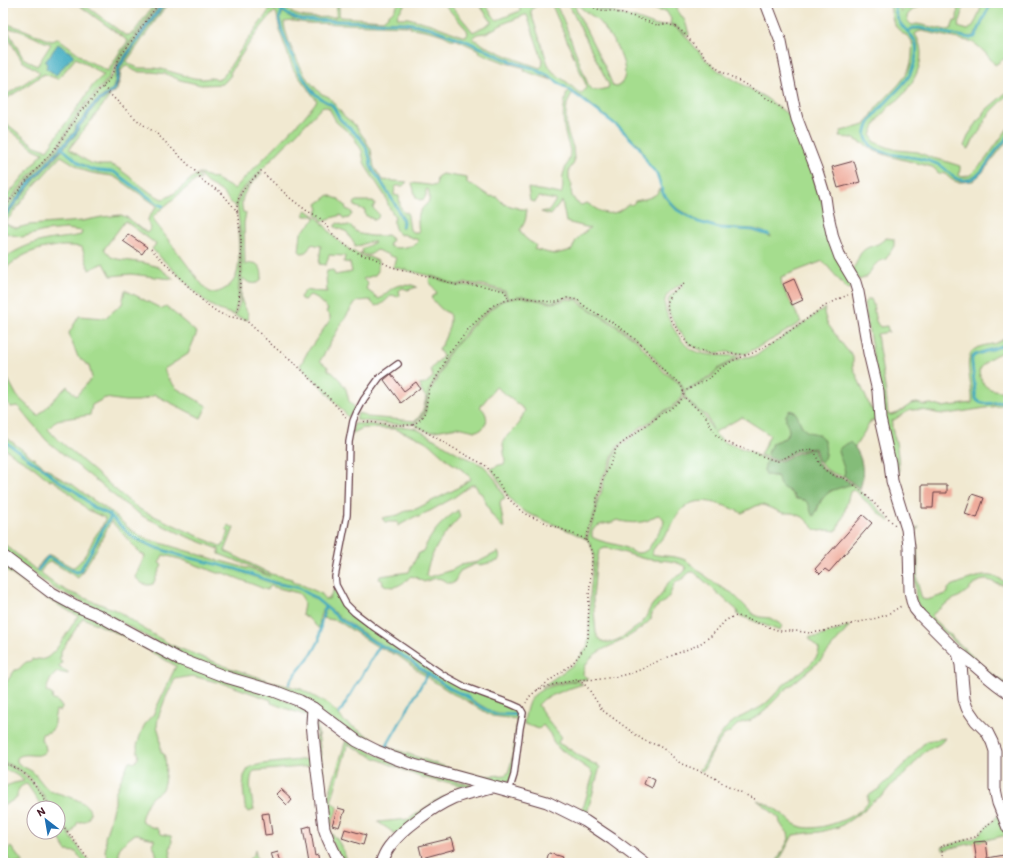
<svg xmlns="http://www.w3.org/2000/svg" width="1011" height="866" font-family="Itim,sans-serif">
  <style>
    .green { fill: #a5dd8e; stroke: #787e5c; fill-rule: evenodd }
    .forest { fill: #84bc79; stroke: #676e52 }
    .water { fill: #44aec2; stroke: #476676 }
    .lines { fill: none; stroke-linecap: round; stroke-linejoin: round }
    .stream { stroke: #44aec2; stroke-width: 2.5 }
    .building { fill: #efac9b }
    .service-casing { stroke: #633d44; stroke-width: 8 }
    .minor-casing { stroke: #633d44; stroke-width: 13 }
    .path { stroke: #633d44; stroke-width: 1.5; stroke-dasharray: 1 3; stroke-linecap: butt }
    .service { stroke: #fff; stroke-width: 5.5 }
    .minor { stroke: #fff; stroke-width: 11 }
  </style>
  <rect width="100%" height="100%" fill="#fff"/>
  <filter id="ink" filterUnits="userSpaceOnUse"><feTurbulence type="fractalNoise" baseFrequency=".025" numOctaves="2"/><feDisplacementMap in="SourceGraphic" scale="8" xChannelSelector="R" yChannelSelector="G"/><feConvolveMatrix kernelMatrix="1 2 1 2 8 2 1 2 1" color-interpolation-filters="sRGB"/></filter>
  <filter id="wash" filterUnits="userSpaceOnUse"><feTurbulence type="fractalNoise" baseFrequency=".012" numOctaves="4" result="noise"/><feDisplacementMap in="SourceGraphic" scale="16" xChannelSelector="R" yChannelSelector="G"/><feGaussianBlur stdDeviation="0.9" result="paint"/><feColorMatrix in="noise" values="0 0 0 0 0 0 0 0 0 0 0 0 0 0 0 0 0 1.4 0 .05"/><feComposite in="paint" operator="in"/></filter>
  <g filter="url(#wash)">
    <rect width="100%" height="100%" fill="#f1e9d1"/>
    <!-- green -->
    <g class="green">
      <path d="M76,3H82L125,35H129L134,32L155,3H158L119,57L108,79L80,110L58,145L27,179L3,208V201L43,153L34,149L3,125V121L35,146L47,150L65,124L83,100L93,85L98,80L104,75L76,58L58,79L44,74L3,101V97L40,73L38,71L22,61L3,29V21L4,23L20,28L51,41L55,40L58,38L79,54L84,59L108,71L119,53L128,41ZM7,29C22,28 36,40 51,44L37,66L23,58Z"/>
      <path d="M160,3H162L141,32L119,64L117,68L115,82L113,88L109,92L99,99L90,107L85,116L76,126L75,131L28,183L3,216L4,209L40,166L59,146L81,111L109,80L113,75L120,57Z"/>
      <path d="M166,3H168L127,61L130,64L138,68H154L161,69L193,78L203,79L210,78L218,79L223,77L240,51L268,12L270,7L269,4L268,3H273L282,11L279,20L282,31L297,70L312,91L320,99L330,105L334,108L339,120L360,138L365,145L369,158L370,166L373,173L378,178L394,204L400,216L402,222V229L404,222L402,215L396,204L381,180L374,172L371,166L370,158L366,145L361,137L340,119L335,108L331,104L321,98L313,90L298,70L283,31L280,19L283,12L293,19L301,20L405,24L431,29L464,41L512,63L532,68L552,80L524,71L525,68L506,63L480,53L479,50L455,39C449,40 448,37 443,35C432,31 421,29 410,28V26L307,23L293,21L284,22L285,29L290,45L305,76L320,93L329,97L344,116L354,124L365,139L371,150L374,167L382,180L407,182L403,186H395L394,195L399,196C400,203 399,208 405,213L407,212L408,216L410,230L413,232H419C418,226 417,218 420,212C426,201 432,206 428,189L426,190V195L424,199L420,200L416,198L412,183L436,186L437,177L442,174L467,178V183L476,187L489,196L497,197L504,204L521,209H526C527,218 525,223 520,230C522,234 524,238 528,240C531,243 533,242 536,246L534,249L549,253L555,254L572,250C576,237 580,236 590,228L566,222L562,201L551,215L541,212L544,211H549L556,200L539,197L535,202L530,201L528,188L561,194C564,187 562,182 563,175C565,167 570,160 570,151C569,145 566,139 565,133C562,119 563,106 567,92L569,91L572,93L570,98L567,104L566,114V125L568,134L573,147L574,159V163L569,170V179L572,185L571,190L572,196L576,202L581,205L587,203C603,214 612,219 628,204C632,205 633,205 635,201C644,199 656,198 660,189L665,198L673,207L683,214L697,222L718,228L753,231L772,237L764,232L754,229L719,227L698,221L678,209L669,201L663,193L658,174L649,165L640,146L620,127L580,96L549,76L532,67L513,61L464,40L431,27L418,24L406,22L302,19C290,17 283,11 275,3C284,3 289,13 297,15C309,19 323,17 336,17L337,3H339V15L341,17L383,20L393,11L399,3H406L398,14L397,18H408L431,24L462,36H466L468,34L467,30L443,3H449L473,32L491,23V21L478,3H484L494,17L497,20L520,11V8L517,3H523L527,6L535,3H543C538,5 531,7 531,13L548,64L551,69L553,72L568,83L577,91L581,93C585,91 586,89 586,85L551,3H555L563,19L589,87C593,93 602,89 608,88L609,85L568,3H574L577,12L605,67L613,86L616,87C640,76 609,32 597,20C593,16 589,14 585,11C581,8 578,5 575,3H582L600,10L612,12L635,18L657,26L667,25L674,26L682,32L706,60L719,71L766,98L793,118L852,287L849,289L846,288L823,261L781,277L782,286L801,322L777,337L745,354L727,352L713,353L701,350L694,347L689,344L676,326L668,311V301L670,296L672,294L684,285L682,283C676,288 667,292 665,300C662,313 681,344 692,350C707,357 725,355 741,356L732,360L718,369L709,377L684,391C682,380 673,378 666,371C656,362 648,348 637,339C628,333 616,324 606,318C597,313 586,308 579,299L567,297L558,301L551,302L522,296L508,299L505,291L483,285L465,283L456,285L435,277L393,267L396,258L377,250C370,255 369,257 360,253L363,252L362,249L375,242H369L355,247L354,242L350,238L347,232L335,227V225L338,223L345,226L348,225L351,226L355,231L360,234L371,236H382L387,235L392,239L389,246C397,249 402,248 410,246L412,247L417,243L418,240L407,236L403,234L401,235C395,232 392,223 395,217L389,207L385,196L368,170L364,162L362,151L353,136L336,122L329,108L323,106L240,192L237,198L236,208L221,191L207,183L203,179L198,173L216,179L234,189L304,117L317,101L293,69L280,32L277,15L275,11C259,28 242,53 230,73L231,75L223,84L201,85L180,80L166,74L152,72H140L135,71L126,65L121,71L120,79L117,90L111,95V94C122,83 116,77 121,66L143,34ZM525,15H527L542,59L543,63L542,66L540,68L510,57L485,46L474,39L473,37L477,34L486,33L505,23Z"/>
      <path d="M602,3H617L614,11L605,10L598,8Z"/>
      <path d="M654,3H676L678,11L685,21L689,34L688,36L675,25L670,24L671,19L666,11H659L655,9Z"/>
      <path d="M890,3H894C894,9 895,15 898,21C903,30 916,37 916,48C916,57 912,70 908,77C898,91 864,118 865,135C866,157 910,156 925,160C930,162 937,164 942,167C950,173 951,179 961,181C964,181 967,181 970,180C981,176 988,163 995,154C999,148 1004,143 1008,137V140L982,173L973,181L962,182H957L952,180L945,174L938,173L935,169L932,167L889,156L875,151L864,144L852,138L839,137L841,131L865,125C869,119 873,113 877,107C891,91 912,77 912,54C912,50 913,46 912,42C910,36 904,35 900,31C892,25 891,13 890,3Z"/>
      <path d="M895,3H900V8L901,12L911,3H924C917,8 898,15 912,25L917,24L947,30L951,29L954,21H957L958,3H963L962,15L958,27L968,30C976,26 979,11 983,3H991C984,13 981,26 974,36L970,37L920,28H912L908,31C899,22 896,15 895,3Z"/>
      <path d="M993,3H1008V56L995,65C988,56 982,48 972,42L922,31L918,32L915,34C929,55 916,81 900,98C897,101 894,102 891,105C882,113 874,125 871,136L875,142L887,147L897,150L918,152L932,158L941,160L960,166V169L959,175L962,177L970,175L985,160L1008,128V135C1004,140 999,146 995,151C988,160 980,177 968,179C953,182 950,170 940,165C935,162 928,160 923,159C907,155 890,156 876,148C851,135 881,109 892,97C897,92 906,83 910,76C913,70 919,51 917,44C916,39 912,35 909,32L913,29H920L970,38H975C982,27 985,14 993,3Z"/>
      <path d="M1008,91V95L992,111L985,120L981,131L975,136L970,147L967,149L964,146L969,134L986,110Z"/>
      <path d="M110,95V96L69,149L90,163L100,165H111L118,168L151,193L162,199C174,197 187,181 197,174L201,180H196L158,212L153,217L155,222L200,282L207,290L211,293C221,293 232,286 236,276C241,264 238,240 238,226L240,238L241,273L239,281L238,301L234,315L219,310L207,303L152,249L156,244L125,221L104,249L111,257L117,259L145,263L158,267L174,279L163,278L131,274L111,276L104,263L89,270L82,247C59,244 34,247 15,261C10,264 7,268 3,272V259C19,248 33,242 53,239C62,238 72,237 81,235L82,231L66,229L45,231L22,237L12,235L3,232V220L36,178L63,150L79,164L88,168L94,171L114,172L158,204L163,206L158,204L115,172L94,170L80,163L63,149L77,133L79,127L87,118L92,109L101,101ZM61,156L85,171L92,173L112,176L120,180L157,206C151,215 144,218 151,228L147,233L128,218L121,215L102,217L82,221L29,225L17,228L10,226L5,223L33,187Z"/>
      <path d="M261,172L262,173C251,185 238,194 243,212L246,213L244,223L245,265C247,264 251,263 254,263C265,266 265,287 251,283C248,283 245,280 243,278C242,286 240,294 242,301C244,308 250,313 248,320L235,316L240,302V281L242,273L241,238L237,205L241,193Z"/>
      <path d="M329,195L335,198L339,199L341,202L345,205L346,209L351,211L352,214L349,218L344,219L341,215L322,221L320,217L316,214L319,209L317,204Z"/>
      <path d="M356,201H373L375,204L373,208C376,212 380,213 378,218L375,220L365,215V210L356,207L354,204Z"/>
      <path d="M306,210L318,218L335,238L350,250L365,257H369L378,261V271L375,275L363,279L368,284L366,289L375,296L379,299C386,294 393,285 402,285C406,285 408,286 412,285L417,287L408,290L403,288L399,290L400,295L398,297L392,295C386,299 377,313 371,301L369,300L359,301L354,304L340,326L320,361L328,367V370L333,373L340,380L346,389L349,401L355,408L351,415L348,417L324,389L300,366L308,351L330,320V316L326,312L328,309L315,297L310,295L304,300L301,299L300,297L306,290L311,291L327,292L326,275L327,271L333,270L335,275L352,272L350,263L344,262L345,256L329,255L326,265L319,264L321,246L311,244C309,249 307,253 301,253L299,251L301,233L315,219L314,216H305L304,213Z"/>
      <path d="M886,238L894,239V246L886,259L878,262L873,267L867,277L859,280L852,269C857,265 857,258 861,253C865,248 869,247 875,245C879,244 882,241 886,238Z"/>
      <path d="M430,277L447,282L456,286L465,285L482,287L504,292L507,299L500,301L488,310L469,327L465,334L448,353L445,357L442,368L429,390L424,412L420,418L413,424H392L356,420L358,413L365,415L367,417L415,421C423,414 424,407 426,397L420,389L422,388L419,385L425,384L433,377L431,369L443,356L439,350C444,341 453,323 449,313C441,311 437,304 431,298L437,293L429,281Z"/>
      <path d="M125,290L162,309L166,306L197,333L188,354L164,369L167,377L176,388L207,406L201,418L155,395L139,401H125L105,398L92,405L90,415L57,420L48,429L54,436L131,503L141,510L222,547L229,532L226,530L228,525L234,528L225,551L271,574L292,579V582L300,584L322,594L324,599H329L334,589L337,594L351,613L382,636L443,676L515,708L520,713V714L494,713L474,701L467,696L451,688L436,679L403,655L375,641L341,618L315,597L299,587L275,582L236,569L178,554L154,546L133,537L108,513L95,507L78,493L54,477L43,467L32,461L3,439V435L58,477L72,484L90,498L111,512L131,530L144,538L217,560L250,569L270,576L250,566L219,554V549L188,537L144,517L122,502L46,440L18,406L11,407L3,397V370L17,396L38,416L67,386L76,396L92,378L89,366L78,357L71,340L69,333L79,316L105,318L122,304Z"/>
      <path d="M522,297L551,303L558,302L567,299L578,300L581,304L592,311L607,320L637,341L664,372L679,383L682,387L683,397L670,408L660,413L651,421L641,427L616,448L609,465L602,478L599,493L596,497V509L586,534V539L574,533L527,513C520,509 513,503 508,496C502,488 498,478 491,469L499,465L504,464L505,461L503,444L505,438L519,424L525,410L496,387L480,407C485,410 489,419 485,425C484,427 482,429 481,430L475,431L458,427L429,432L415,425L421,419L425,413L430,391L440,374L443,369L446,358L453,348L466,335L470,328L489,311L495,306L500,302L505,300Z"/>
      <path d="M869,299H871C876,309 872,319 880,327L887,326L889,332L877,334L879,349L886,394L888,415H891L898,413L911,404L917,403L924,405L931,404L942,407L972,403C974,389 961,356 975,349C981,345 990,345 996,343C1000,341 1004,339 1008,337V342L1001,345L975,354L971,357V362L975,399C981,409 999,403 1008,401V403L998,406L948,414C936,415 924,408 912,410C906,411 898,418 892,421C891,428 894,435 896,442C898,453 900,470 898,480H895L864,303L867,300Z"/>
      <path d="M825,308L824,313L827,323L846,349L852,354L853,358V367L871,409H876L878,420L871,421L855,447L850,442L844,476C834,475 827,471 820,463L824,458L814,433C807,433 804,430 801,424L787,421L789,428V432L785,438L772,443L767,457L760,455L770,435L742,417L715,432L716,435L724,442L749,451L758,456L767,459L764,470L772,476H777L782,487L789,491L796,499L805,500L817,511C822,492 835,488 852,484L873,503L890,521H888L860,496L858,493L853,490L850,492L843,517L836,531L829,530L820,531L816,530L803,517L798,515L792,513H783L763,505H758L742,513C727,506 701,495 686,506C678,512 674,521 669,529C664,537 657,544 652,551V554C664,557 676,555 687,561L717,585L732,593L753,614L760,617L770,618L782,625L780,631L738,615L737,610L731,605L694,572H690L681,580L675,582C672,588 671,595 666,600C660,606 651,608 651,619C643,628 631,635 621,641C605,649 585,654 583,675L589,679C573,680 557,682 542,687L574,664L587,648L589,638L590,596L594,554L590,543L587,540L588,535L597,509L598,498L601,494L604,478L611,465L617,449L642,429L652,422L660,414L671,409L684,398L705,417L711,427L713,430L707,416L699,411L685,397L684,392L710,378L719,369L733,361L745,357L756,356L765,349L804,323ZM658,515C662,516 663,518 664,521L663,525L649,548C647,551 642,553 638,553C633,553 630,550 626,548C615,543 602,543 592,537V531C599,521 607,526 617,520C627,523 638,524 649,520C652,518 654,516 658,515ZM606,548C620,550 632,556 645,559C657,561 672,559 682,565C685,566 685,567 686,569C682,577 674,576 669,582C665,586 664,590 661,595C659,599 655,601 653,604C648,609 647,618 642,623C640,625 637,627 634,629C624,637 603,652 596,633L593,598L596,565L599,552L602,549Z"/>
      <path d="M1008,343V351C994,354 987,359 979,371C982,390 991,390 1008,392V399C1000,401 982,407 976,399L972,358L975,356L1001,347Z"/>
      <path d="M354,424C366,423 379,426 392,427C401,427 409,426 417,429L459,454L484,466L495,479L505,498L501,500L500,503L504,528L501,526L491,514L482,494L479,492L475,485H471L453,498L430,511L425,513L419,517H414L398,526V522H385L382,518L398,515L408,510L416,509L454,490L471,479L469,476L464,471L450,462L430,444L421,439L395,429L363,428L351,434Z"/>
      <path d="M3,441L32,462L42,468L53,478L78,494L94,508L102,511L110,517L103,527L95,544L79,571L77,572L74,571L50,557H48C43,560 40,566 37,571L38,572L48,558L74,572L77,573L80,572L96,545L104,528L111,518L132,538L154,548L178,555L236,570L274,584L298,588L305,592L324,606L320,617L319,629L308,618L302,614C304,606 306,599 298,593L270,586L267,590L224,573H218L180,559L163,555L159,563L162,565L153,584C145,587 141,583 135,577L141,564L145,556L140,553L111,521L96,550L80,575L78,578L52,562C45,562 43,569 40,573L53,583L69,592L118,611L139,626L171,645L227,667L279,684L301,689L329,705L339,715L345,722L385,746L449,768L473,774L487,776L505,775L508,773L511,763L514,747L517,719L492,716L462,698L453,694L427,677L428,675L451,690L466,697L473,702L494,714L520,715L513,773C512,775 512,778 510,780C506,784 495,781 489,781L401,757L368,741L255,682L189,658L162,645L94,607L55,589L15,560L3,550V543L36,570C40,565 43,557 50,555L72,567H74C84,560 89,548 94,538C98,531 104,526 105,518L88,510L64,488L52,480L50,481L32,466L15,456L3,447Z"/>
      <path d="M458,510L460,517C444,533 430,552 426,575L429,577L452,570L461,565L478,562L498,552L500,557L498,561L480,565L476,564L466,568L460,571L454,583H447C439,575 433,579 424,582L417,578L411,576C403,584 394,591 383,584L382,580L379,579L380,576L409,572L418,554L423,551C432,532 441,522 458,510Z"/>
      <path d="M919,527L916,531V535L918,562L917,581L922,599L927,600L946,594L948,589L951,586C965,581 989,569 1003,581L1008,580V583C995,587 993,579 984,580C975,581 970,590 963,594C959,597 956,598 952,600C945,604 938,610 932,615L933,619L989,672L1008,685V690L1004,688L923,613L916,601L911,532L916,528Z"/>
      <path d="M3,560L58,601L283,699L311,713L314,766L254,771C247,780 252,799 254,810L249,812L245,807L243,787L244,776L248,769L250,767L262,764L309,759L306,723L307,716L271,703V700L229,685L192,676L175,679L165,699L158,718L157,726L160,736L161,752L164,754C167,763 166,780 162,789C160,793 155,794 152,797C146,803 143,813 141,820L149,826L158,829L161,834L171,836L172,841L170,850L171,852L170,855L172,863H158C156,855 156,850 152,843L154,842V839L145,837L138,834H135L124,843L119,849V856L118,858L110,862L108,861L107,854L105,852L106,846L105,838L111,816L113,807L115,804V793L129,761L134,763C142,757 137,753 137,746C137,744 139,742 139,739C142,730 145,721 153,715L176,666L127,638L101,626L83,618L61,651V657L59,658L62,663L59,666L60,668L68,672V674L58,672C51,676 48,684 46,691L53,695L52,699L58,702L62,707L61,710L58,711L56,710L54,721V727L52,730L49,732L42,734L41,740L45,745L46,750C39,761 26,750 17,758V762C21,767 28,768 33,772C39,778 43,786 50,791C60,794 92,801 90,814C89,821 83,822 78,822L71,835L58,817V808H52C44,797 37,783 26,774C19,769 11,765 3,762V684H5L15,670C22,670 22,661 31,661L32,659L35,660L38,659C40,659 42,660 44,659C55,656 71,626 78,616L42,596L3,568Z"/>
      <path d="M326,607L340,619L379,645L378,647L370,642L338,621L323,618Z"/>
      <path d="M847,626H849L848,628L820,661L784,691L770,705L766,710L757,717L749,721L743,722L737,725L730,732L724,735L714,749L704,769L702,771L700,770C709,757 715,741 725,729C735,717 752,713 764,705C773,698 779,688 788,681C796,675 820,660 819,649L811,641L809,637H817L842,629Z"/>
      <path d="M380,646L402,656L426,674L425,676L400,657L379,647Z"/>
      <path d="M576,681L583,684L565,690L544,699L538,705L547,719L561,736L558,743L571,750L581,757L600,767L586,817L577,811L582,809L584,805L593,775L592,773L590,770L575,760L566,752L560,750L553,741L550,734L543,725L539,729L524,724C525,716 526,709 529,702C537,686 561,684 576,681Z"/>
      <path d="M315,716H316L319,717C330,726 341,735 354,742C393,766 439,777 483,788L482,789L478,790L443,781L441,782L420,777L405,771L371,756L348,744L331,802L338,807L330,829L331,834C339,837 345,855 348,863H342L330,836L326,823L321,781L315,722ZM318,720L346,740L327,801L317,725Z"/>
      <path d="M945,738L942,742L938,745L925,751L905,774L893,783L883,795L872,802L865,809L850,820L839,827L820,832L808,833L793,835L778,863H776L789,839L788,833L786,832L780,823L779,818L757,800C766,803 774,808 781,813C787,817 792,824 799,826C815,833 849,820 862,809C864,807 866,804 868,802V796L880,788L915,753L926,741Z"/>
      <path d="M3,763C11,767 19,770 25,776C35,784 43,797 50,808H43L27,784C20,785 17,790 17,798L3,806V787L14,783L24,781C19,776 12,772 5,770L3,771Z"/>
      <path d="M447,796L397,835L378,822L409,819L434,802L441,798Z"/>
      <path d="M998,815L1005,829L1007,835L943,850L942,847L975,838L994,820Z"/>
      <path d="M58,819L90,863H84L76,852L66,851L56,832H58Z"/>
      <path d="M11,847L23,863H11L4,852Z"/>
      <path d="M255,850L258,863H246L254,854Z"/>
    </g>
    <!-- forest -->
    <g class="forest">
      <path d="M790,410L795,412C799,417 800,425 804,429C809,434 814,432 819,435C826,439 827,451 824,458C824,459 820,463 820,463C817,460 817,453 815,448C808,449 801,450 795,452C784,457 780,463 767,457L772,443L785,438L789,432C789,424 781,417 790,410Z"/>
      <path d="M850,442C863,454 865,473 860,489L844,476L845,471L838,451L841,447Z"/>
      <path d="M814,449L817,462L823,469L836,477L843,478L852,484L830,491L821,500L814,516L812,515L809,505L805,500C792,499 797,497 789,491C786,489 783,489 780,485C778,482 779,479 777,476L766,475L764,470L767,459C782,465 785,457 798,453C803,451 809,450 814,449Z"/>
    </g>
    <!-- water -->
    <g class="water">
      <path d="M162,3H166L143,34L121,66L120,69L118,82L116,89L110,94L101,101L92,109L87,118L79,127L77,133L36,178L3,220V216L28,183L75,131L76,126L85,116L90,107L99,99L109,92L113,88L115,82L117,68L119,64L141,32Z"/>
      <path d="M58,44L74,55L56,75L46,68L47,64L45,62Z"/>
    </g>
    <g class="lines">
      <!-- stream -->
      <g class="stream">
        <path d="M274,3C284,11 288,17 302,20L406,23L418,25L431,28L446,34L464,40L512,62L532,68L549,76L579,97L620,128L639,147L649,165L657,174L663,193L669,201L677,210L698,222L719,228L753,230L769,235"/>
        <path d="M894,3C895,13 897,21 904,28C908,32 913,36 915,42C919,50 914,67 910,74C902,91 862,118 866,137C870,157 910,155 925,160C930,161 935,163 940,165C950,171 953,182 968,180C980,178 988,162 995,152C999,147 1004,142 1008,136"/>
        <path d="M282,10L279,20L282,31L298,70L312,91L321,99L331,104L334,108L340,119L360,138L365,145L370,158L371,166L374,172L380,180L395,204L401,216L403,222L402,227"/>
        <path d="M908,31L913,28H920L970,38L975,37C981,26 984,14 992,3"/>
        <path d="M62,148L80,164L88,168L94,170L114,172L158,204L163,206"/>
        <path d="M1008,342L1001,346L975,355L972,358V362L976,399C981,407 999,402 1008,400"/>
        <path d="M3,440L32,461L43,468L53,477L78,493L94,508L108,514L133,537L154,547L178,555L236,569L275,583L299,588L315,598L340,619L374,642L402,655L436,679L451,689L466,696L473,702L494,714L520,715"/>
        <path d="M38,570L48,557L50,558L74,571L77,572L80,571L95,544L104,527L111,517"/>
        <path d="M289,684L291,680L313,652L319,641L321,623L325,606"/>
        <path d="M339,714L380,645"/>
        <path d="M386,747L428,673"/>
      </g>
    </g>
    <g id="blocks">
      <!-- building -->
      <g class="building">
        <path d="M854,161L860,182L838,188L832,167Z"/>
        <path d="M128,234L147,247L142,254L123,241Z"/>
        <path d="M794,279L803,300L792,305L783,284Z"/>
        <path d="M391,374L404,391L416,382L420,388L401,403L384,380Z"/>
        <path d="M922,485H947V493H934L933,508H922Z"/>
        <path d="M972,494L984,498L977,518L965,514Z"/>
        <path d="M863,515L872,523L829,572L825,569L820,574L815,569Z"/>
        <path d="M647,776L655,780L652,788L644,784Z"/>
        <path d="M281,789L292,799L287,805L276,794Z"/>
        <path d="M338,808L345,810L339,827L332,825Z"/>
        <path d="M269,813L272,834L265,835L262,814Z"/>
        <path d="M310,826L315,856L318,855L319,863H309L303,828Z"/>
        <path d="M345,829L366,835L363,845L342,838Z"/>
        <path d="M452,838L455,849L422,858L419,846Z"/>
        <path d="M986,841L988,858L1004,855L1005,863H977L974,842Z"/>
        <path d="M278,852L281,863H274L271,854Z"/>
        <path d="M549,853L562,857L560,863H546Z"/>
      </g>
    </g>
  </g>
  <g filter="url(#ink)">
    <use href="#blocks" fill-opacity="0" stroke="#633d44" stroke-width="1"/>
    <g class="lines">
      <!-- service casing -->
      <g class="service-casing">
        <path id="service" d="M398,364L380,377L364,399L356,414L353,421L349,442L347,515L335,577L336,585L346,604L354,612L375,628L443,675L465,687L511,704L520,708L523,713L520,728L514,775L509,791"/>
      </g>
      <!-- minor casing -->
      <g class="minor-casing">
        <g id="minor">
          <path d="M766,3L781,42L794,107L797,119L817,171L825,197L827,211L833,238L840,257L855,282L858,292L869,353L878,391L880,419L890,463L892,481L907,529L909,547L910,591L912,601L915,609L920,615L958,653L961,665L964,699L967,708L976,721L987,732L992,742L995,751V789L998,803L1008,828"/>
          <path d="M3,556L52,593L74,605L98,615L179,659L226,677L274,691L300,701L313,708L357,741L377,751L394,758L414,765L509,791L547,802L585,821L612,839L644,863"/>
          <path d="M958,653C976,664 989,681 1008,692"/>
          <path d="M313,708L312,723L316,763L324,828L328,839L339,863"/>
          <path d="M381,863C383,857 386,851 389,847C402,829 433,807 453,798C465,793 479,791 492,787"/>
        </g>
      </g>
      <!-- path -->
      <g class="path">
        <path d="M583,3L600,10L612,11L635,17L657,25L667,24L674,26L683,32L707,59L719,70L750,87L783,109"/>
        <path d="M103,87C108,91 111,96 116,100C127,111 141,125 155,132L197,173L202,180L207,184L221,192L237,211L241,238V273L240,281L239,301L237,311L234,317"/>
        <path d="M3,209L28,179L58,145L81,111L109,80L120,57L159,3"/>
        <path d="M237,211C236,192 249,184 261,171L290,198L307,211L319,217L336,238L354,251L365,256H369L392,267L435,278L456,285L465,284L483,286L505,291L508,299"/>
        <path d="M151,249L206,304L219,313L227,316L245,320L250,324L272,345L301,369L330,399L347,418"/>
        <path d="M684,284L672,293L667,301L668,311L670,317L675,326L688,344L693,348L713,354L727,353L747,355L753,353L781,337L825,306L841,298L848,295"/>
        <path d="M683,392L710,378L719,369L732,361L747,355"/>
        <path d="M360,421L392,425H413L418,427L460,452L485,465L496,478L507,497L520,510L527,515L583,538C590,544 592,551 592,560L589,596L588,638L585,647L573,663L536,691L529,697L526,703"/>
        <path d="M413,425L421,419L425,412L429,390L442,368L448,353L465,334L469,328L494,305L500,302L522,297L551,302H558L567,298L578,300C585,308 595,312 603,317C614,323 627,332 636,340C647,349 655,362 665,372C677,383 682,379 684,397L706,417L716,435L724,441L738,447L749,450L759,455L773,460L778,461L797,452L814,449C817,456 817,462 823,468C826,471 832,475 836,476C843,478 844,477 850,482C867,494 880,510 895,525"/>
        <path d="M586,541L587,535L596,509L597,497L600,494L603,478L610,465L616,448L642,428L651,422L660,414L670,409L684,397"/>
        <path d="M578,681L583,683L588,688L602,710L643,740L659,746L668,752L677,761L682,764L707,774L715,778L724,785L757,800"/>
        <path d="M537,690C550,685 563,682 576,680C584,679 593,680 601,679C615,677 639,673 651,664L698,645L711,636L725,621L732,617L738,616L780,631H796L810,633L824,631L834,627L847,625L877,618L886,615L903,605"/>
        <path d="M3,763C11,766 19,769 26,775C36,784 43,797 51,808"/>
        <path d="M58,818L64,827L91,863"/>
        <path d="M945,863L941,846L975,837L994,819"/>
      </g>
      <!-- service -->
      <use href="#service" class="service"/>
      <!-- minor -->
      <use href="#minor" class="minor"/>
    </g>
  </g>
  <!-- margin -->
  <rect width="1011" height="866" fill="none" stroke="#fff" stroke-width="16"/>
  <!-- north arrow -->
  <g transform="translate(46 820) rotate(329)"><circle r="19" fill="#ffffff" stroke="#b7a5aa"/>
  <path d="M0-3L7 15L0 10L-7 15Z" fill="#1f6fb2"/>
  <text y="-6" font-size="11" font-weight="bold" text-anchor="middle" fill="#4a1f2b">N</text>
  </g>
</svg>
